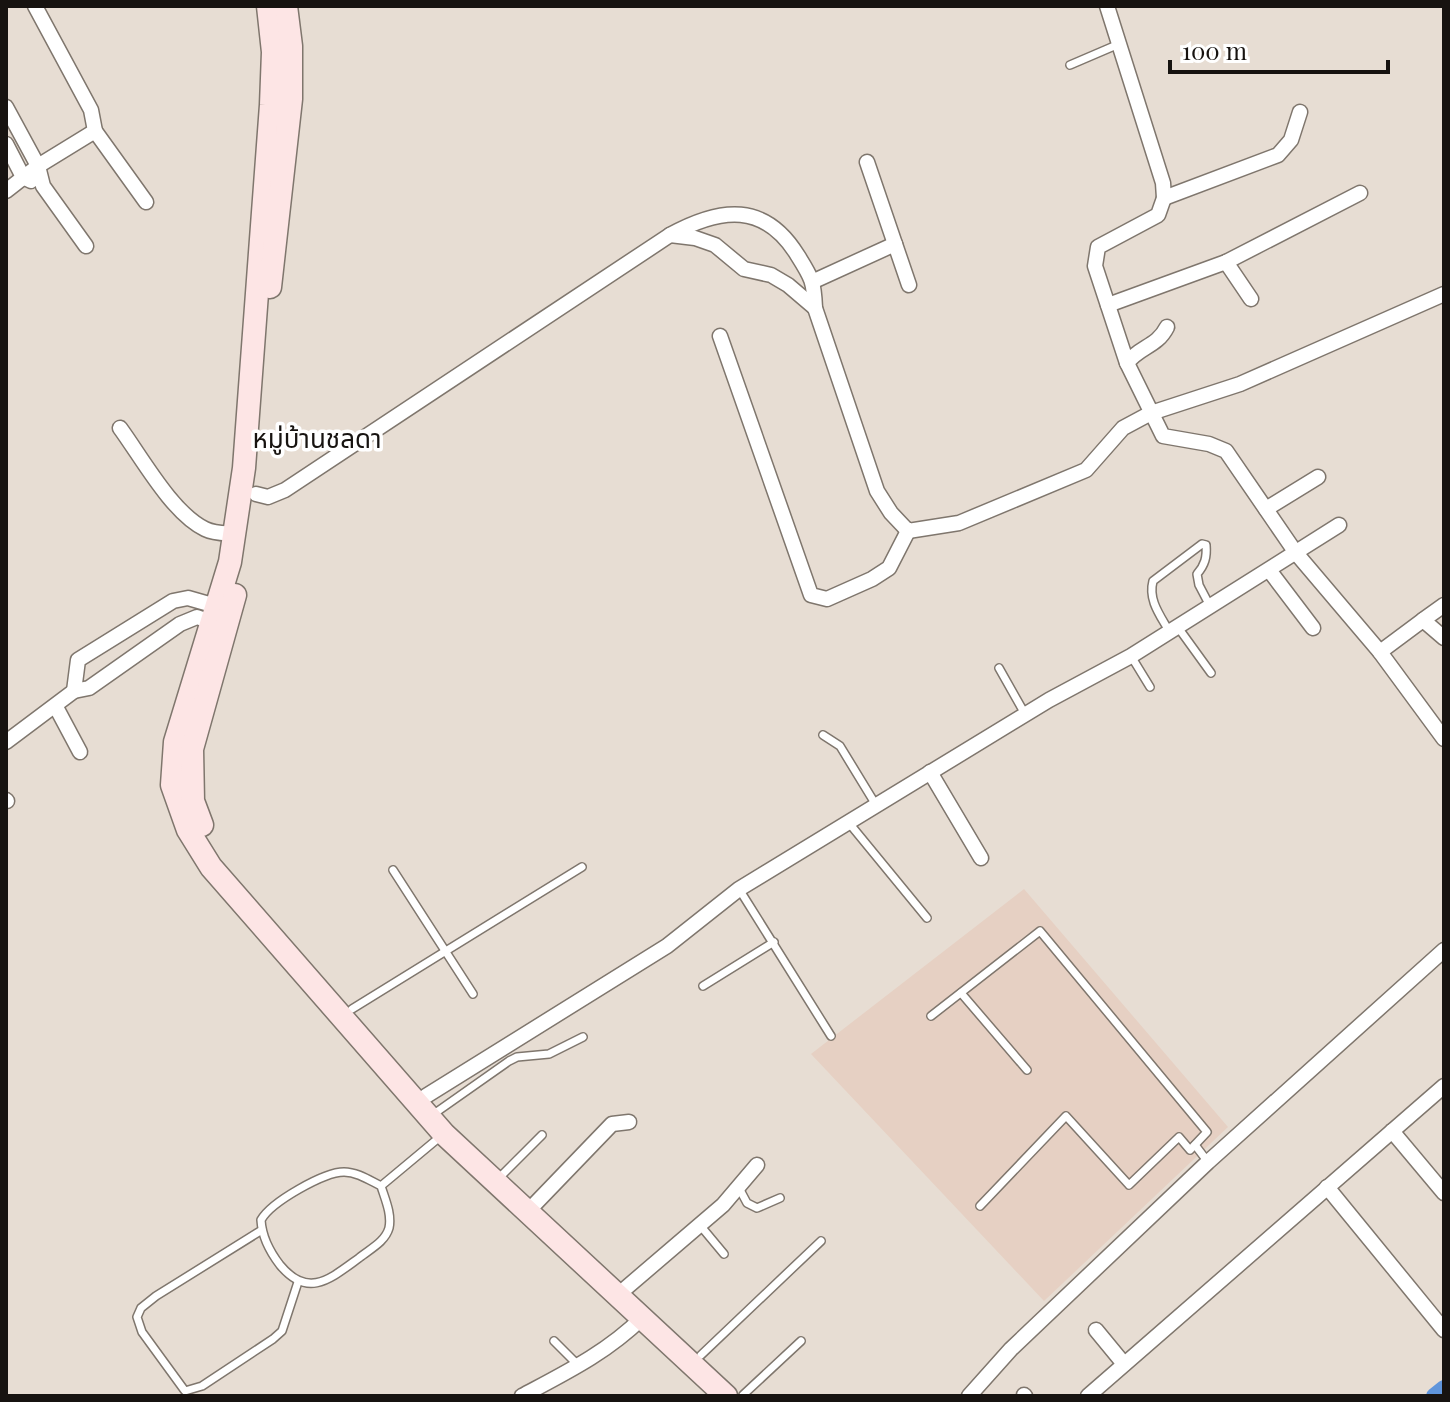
<svg xmlns="http://www.w3.org/2000/svg" width="1450" height="1402" font-family="'Playfair Display','Noto Sans Thai',serif">
  <style>
    .education { fill: #e6d0c3 }
    .lines { fill: none; stroke-linecap: round; stroke-linejoin: round }
    .canal { stroke: #6095db; stroke-width: 16 }
    .lane-casing { stroke: #7f766d; stroke-width: 10 }
    .street-casing { stroke: #7f766d; stroke-width: 17 }
    .secondary-casing { stroke: #7f766d; stroke-width: 25 }
    .lane { stroke: #fff; stroke-width: 7 }
    .street { stroke: #fff; stroke-width: 14 }
    .secondary { stroke: #fde5e5; stroke-width: 22 }
    .labels { text-anchor: middle; dominant-baseline: central; stroke-width: 7; stroke-linejoin: round; paint-order: stroke }
    .quarter-label { font-size: 26px; fill: #171310; stroke: #fff }
  </style>
  <rect width="100%" height="100%" fill="#e7ddd3"/>
  <!-- education -->
  <path class="education" d="M1024,889L1228,1127L1044,1301L811,1054Z"/>
  <g class="lines">
    <!-- canal -->
    <path class="canal" d="M1434,1396L1444,1388"/>
    <!-- lane casing -->
    <g class="lane-casing">
      <g id="lane">
        <path d="M1070,65L1119,44"/>
        <path d="M1177,626L1211,673"/>
        <path d="M1169,631C1160,615 1148,600 1153,581L1202,544L1206,545C1207,557 1205,565 1197,574L1199,585L1210,606"/>
        <path d="M1131,656L1150,687"/>
        <path d="M999,668L1025,714"/>
        <path d="M823,735L840,746L876,805"/>
        <path d="M849,823L927,918"/>
        <path d="M393,870L473,994"/>
        <path d="M739,889L831,1036"/>
        <path d="M703,986L774,942"/>
        <path d="M961,993L1027,1070"/>
        <path d="M352,1009L582,867"/>
        <path d="M931,1016L1040,931L1207,1132L1190,1150L1179,1137L1129,1185L1066,1116L980,1206"/>
        <path d="M438,1111L509,1061L517,1057L549,1054L583,1037"/>
        <path d="M1195,1145L1208,1162"/>
        <path d="M501,1176L542,1135"/>
        <path d="M381,1186C369,1180 357,1172 344,1172C324,1172 271,1202 261,1220C262,1237 270,1252 280,1265C308,1299 330,1279 359,1258C370,1249 385,1242 389,1228C392,1214 385,1199 381,1186L441,1136"/>
        <path d="M739,1188L747,1203L757,1208L780,1198"/>
        <path d="M699,1224L724,1254"/>
        <path d="M262,1230L156,1296L141,1308L137,1317L142,1332L185,1391L202,1386L273,1339L282,1331L298,1282"/>
        <path d="M554,1341L579,1366"/>
        <path d="M701,1355L821,1241"/>
        <path d="M743,1395L801,1341"/>
      </g>
    </g>
    <!-- street casing -->
    <g class="street-casing">
      <g id="street">
        <path d="M35,6L91,110L95,131L146,202"/>
        <path d="M1107,6L1163,183L1164,198L1158,215L1098,247L1095,266L1127,363L1163,436L1209,444L1226,451L1296,553L1380,652L1444,739"/>
        <path d="M6,107L38,166L43,186L86,246"/>
        <path d="M6,144L23,177L31,181"/>
        <path d="M867,162L909,285"/>
        <path d="M6,191L38,166L95,131"/>
        <path d="M1164,198L1278,155L1291,140L1300,112"/>
        <path d="M670,235L695,238L715,245L744,269L771,275L788,285L815,308"/>
        <path d="M1226,262L1251,299"/>
        <path d="M814,281L895,244"/>
        <path d="M1108,305L1226,262L1360,193"/>
        <path d="M720,336L811,595L827,599L872,579L889,568L908,531"/>
        <path d="M1127,363C1140,346 1157,347 1167,327"/>
        <path d="M120,428C142,458 172,513 205,529C215,534 226,533 236,534"/>
        <path d="M256,494L268,497L285,490L670,235C721,207 765,202 798,256C812,278 814,282 815,308L877,491L891,513L908,531L959,523L1086,470L1123,428L1151,413L1240,384L1444,294"/>
        <path d="M1266,509L1318,477"/>
        <path d="M1269,570L1313,628"/>
        <path d="M1423,620L1444,605"/>
        <path d="M211,622L197,617L180,624L89,688L74,691L78,660L173,601L188,598L216,606"/>
        <path d="M1380,652L1423,620L1444,638"/>
        <path d="M56,707L80,752"/>
        <path d="M6,742L74,691"/>
        <path d="M930,772L981,858"/>
        <path d="M6,800L7,801"/>
        <path d="M426,1096L667,946L739,889L1049,700L1131,656L1339,525"/>
        <path d="M1392,1131L1444,1193"/>
        <path d="M1327,1187L1444,1330"/>
        <path d="M533,1206L612,1124L629,1122"/>
        <path d="M626,1288L723,1205L757,1165"/>
        <path d="M1096,1330L1124,1364"/>
        <path d="M1024,1395L1025,1396"/>
        <path d="M522,1396C567,1372 606,1353 642,1318"/>
        <path d="M969,1396L1011,1349L1208,1162L1444,950"/>
        <path d="M1088,1396L1444,1086"/>
      </g>
    </g>
    <!-- secondary casing -->
    <g class="secondary-casing">
      <g id="secondary">
        <path d="M268,6L273,52L271,105L244,468L230,562L175,742L172,785L188,830L211,867L444,1134L726,1396"/>
        <path d="M270,287L291,99V46L286,6"/>
        <path d="M202,825L193,801L192,749L235,595"/>
      </g>
    </g>
    <!-- lane -->
    <use href="#lane" class="lane"/>
    <!-- street -->
    <use href="#street" class="street"/>
    <!-- secondary -->
    <use href="#secondary" class="secondary"/>
  </g>
  <g class="labels">
    <!-- quarter labels -->
    <g class="quarter-label">
      <text x="317" y="437">หมู่บ้านชลดา</text>
    </g>
  </g>
  <!-- border -->
  <rect width="1450" height="1402" fill="none" stroke="#171310" stroke-width="16"/>
  <!-- scale -->
  <path d="M1170 60v12h218v-12" fill="none" stroke="#171310" stroke-width="4"/>
  <text x="1182" y="60" font-size="24" fill="#171310" stroke="#ffffff" stroke-width="6" paint-order="stroke">100 m</text>
</svg>
